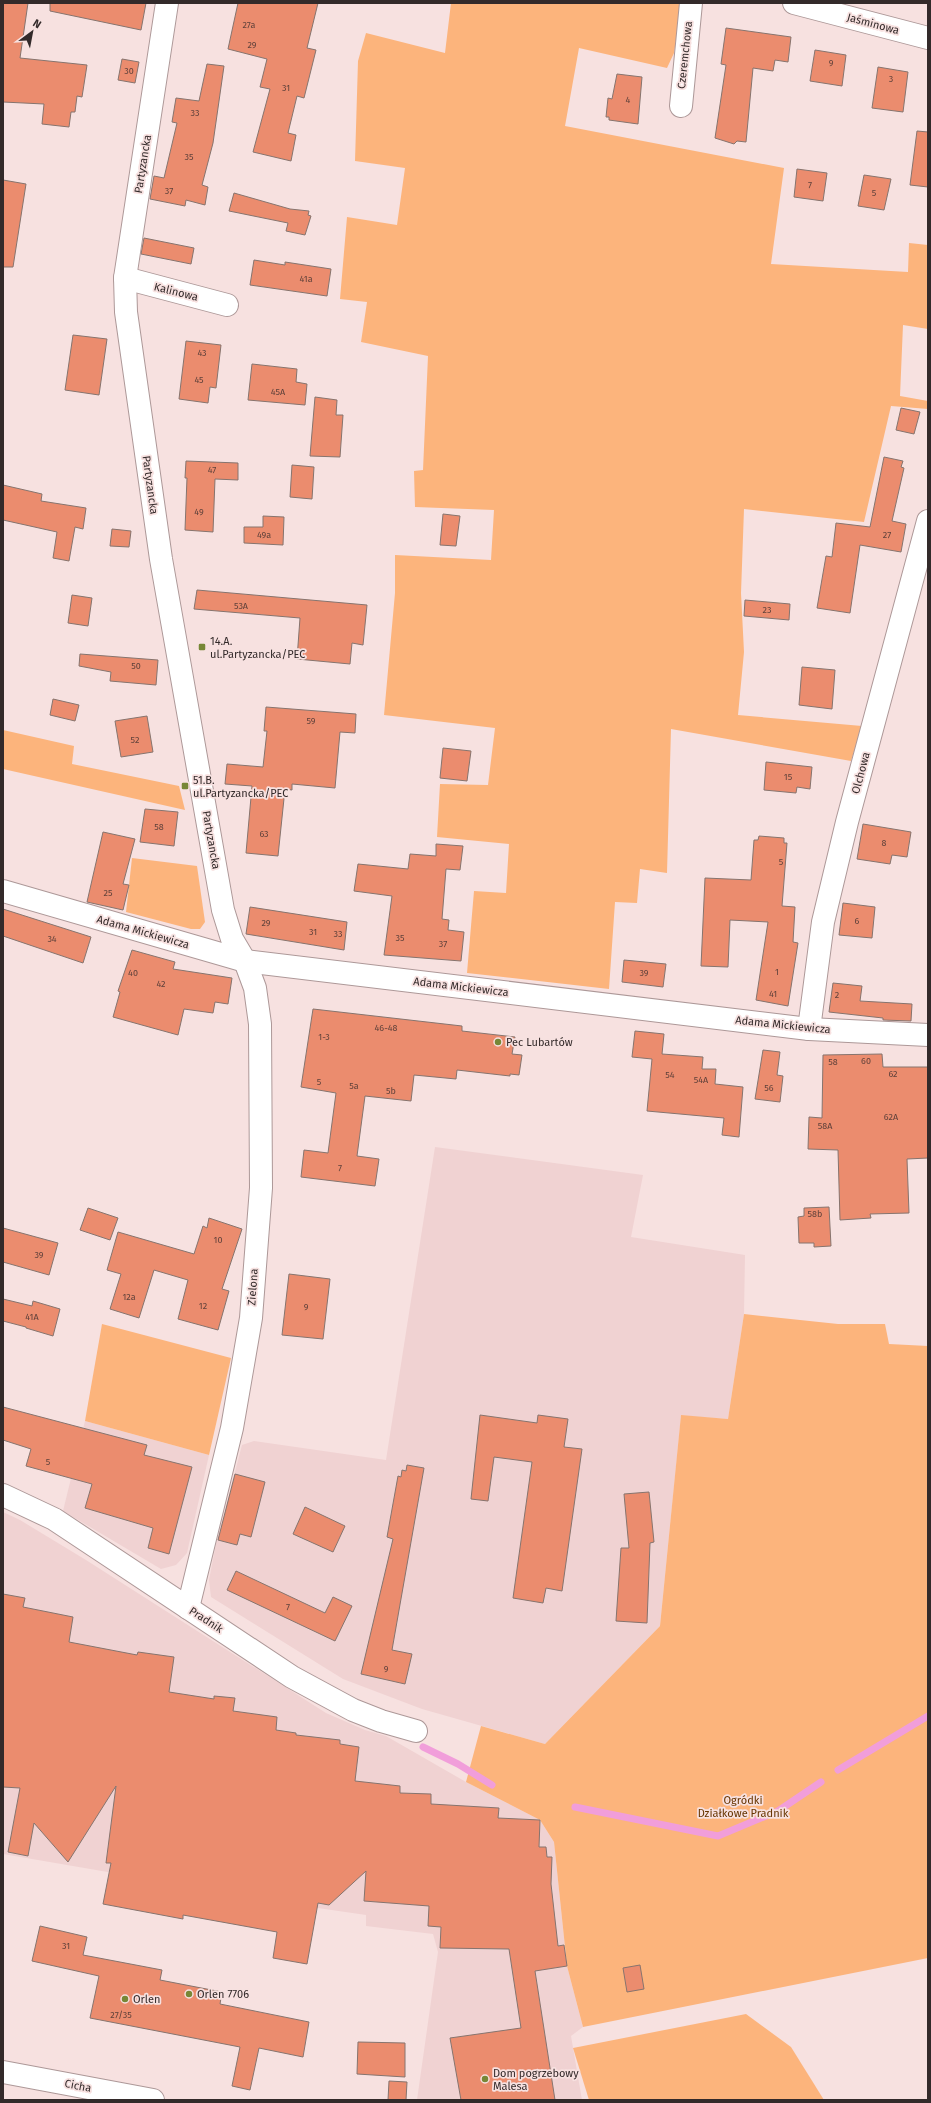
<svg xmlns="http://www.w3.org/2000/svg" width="931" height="2103" font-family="'Fira Sans',sans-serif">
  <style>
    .built { fill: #f0d2d2 }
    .green { fill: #fcb47c }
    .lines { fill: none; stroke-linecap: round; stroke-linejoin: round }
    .stream { stroke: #f19eda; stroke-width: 7 }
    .building { fill: #eb8c6e; stroke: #86746e }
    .minor-casing { stroke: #ad9898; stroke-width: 24 }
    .minor { stroke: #fff; stroke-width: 22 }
    .poi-dot { fill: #778736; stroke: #f7e1e0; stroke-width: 1.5 }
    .labels { text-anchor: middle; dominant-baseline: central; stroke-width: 3.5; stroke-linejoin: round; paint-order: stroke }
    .number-label { font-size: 9px; fill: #61423b }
    .street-label { font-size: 11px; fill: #332a2a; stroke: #f7e1e0 }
    .poi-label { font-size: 11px; fill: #332a2a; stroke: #f7e1e0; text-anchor: start }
    .park-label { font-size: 11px; fill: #673500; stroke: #f7e1e0 }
  </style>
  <rect width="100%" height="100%" fill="#f7e1e0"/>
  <!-- built -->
  <g class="built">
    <path d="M435,1147L643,1175L631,1237L745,1255L744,1314L728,1419L681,1416L660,1626L545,1744L422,1709L343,1679L211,1597L209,1580L216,1544L242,1445L254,1441L386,1460Z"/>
    <path d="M85,1421L209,1455L187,1553L176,1565L161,1569L63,1511Z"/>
    <path d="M3,1512L20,1520L86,1560L326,1713L365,1730L386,1736L466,1782L540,1820L554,1842L567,1966L583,2027L571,2036L582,2100H417L438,1952L433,1934L366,1926V1915L311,1907L3,1854Z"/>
  </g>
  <!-- green -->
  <g class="green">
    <path d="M451,3H682L674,53L667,68L579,48L565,126L784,168L771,264L908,272L909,243L928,245V329L903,325L900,396L928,401V409L891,406L864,522L744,509L741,593L744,652L738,715L862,726L851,761L671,729L667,873L640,869L637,903L615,902L609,989L467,973L474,891L506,893L509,844L437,837L440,784L488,785L495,728L384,715L395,593V555L491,560L494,510L415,507L414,471L423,470L428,356L361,342L367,302L340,299L347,217L397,225L405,168L355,161L358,61L366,33L445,53Z"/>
    <path d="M3,730L74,746L72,764L179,786L185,810L3,769Z"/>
    <path d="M132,858L197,866L205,922L200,929H191L126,912Z"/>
    <path d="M744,1314L838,1324H885L889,1344L928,1346V1958L583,2027L567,1966L554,1842L540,1820L466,1782L481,1726L545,1744L660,1626L681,1415L728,1419Z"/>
    <path d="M102,1324L231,1358L209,1455L85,1421Z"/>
    <path d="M746,2014L791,2047L824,2100H589L573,2048Z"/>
  </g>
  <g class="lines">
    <!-- stream -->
    <g class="stream">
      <path d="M423,1747L458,1764L492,1785"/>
      <path d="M838,1770L928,1716"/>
      <path d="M575,1807L718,1836L778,1811L821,1782"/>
    </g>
  </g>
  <!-- building -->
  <g class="building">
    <path d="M3,3H28L20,58L87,65L82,97L77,96L75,112H71L69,127L42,124L44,104L3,102Z"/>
    <path d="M50,3H146L141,30L50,11Z"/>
    <path d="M238,3H318L307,48L316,50L304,98L297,96L288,133L296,135L291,161L253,152L270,89L260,87L267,59L228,49Z"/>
    <path d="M726,28L791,37L788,62L775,60L773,71L753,68L746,142L737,141L734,144L715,138L726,65L721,64Z"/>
    <path d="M815,50L846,55L842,86L810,81Z"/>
    <path d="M122,59L139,62L135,83L118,80Z"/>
    <path d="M207,64L224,66L213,143L202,185L208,187L205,205L186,200L185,206L150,199L154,176L164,178L177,123L172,122L176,98L199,101Z"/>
    <path d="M878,67L908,72L903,112L872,108Z"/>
    <path d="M617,74L642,77L638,124L609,120V117H606L608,98L612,99Z"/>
    <path d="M917,131L928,132V187L910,185Z"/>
    <path d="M797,169L827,173L823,201L794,197Z"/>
    <path d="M864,175L891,179L884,210L858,206Z"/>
    <path d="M3,180L26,184L13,267H3Z"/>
    <path d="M234,193L290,209L309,211L308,215L311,216L305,235L286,231L288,223L229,211Z"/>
    <path d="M144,238L194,248L191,264L141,254Z"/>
    <path d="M254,260L285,265V262L331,269L327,296L250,285Z"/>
    <path d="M73,335L107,339L99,395L65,390Z"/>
    <path d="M186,341L221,345L216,388L210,387L208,403L179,399Z"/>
    <path d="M252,364L297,369L296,382L307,384L305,405L248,400Z"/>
    <path d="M315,397L337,400L336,415H343L340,457L310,456Z"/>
    <path d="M901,408L920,412L914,434L896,430Z"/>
    <path d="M884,457L903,461L901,467L904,468L892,521L906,524L901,552L860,545L850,613L817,608L826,556L832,557L836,523L870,527Z"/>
    <path d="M186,461L238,463V480L215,479L213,532L185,530L187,478H185Z"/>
    <path d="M292,465L314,467L312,499L290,497Z"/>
    <path d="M3,485L42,494L41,501L86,508L83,529L75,527L69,561L53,558L57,532L3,520Z"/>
    <path d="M443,514L460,516L456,546L440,545Z"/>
    <path d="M263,516L284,517L283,545L244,543V527H263Z"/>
    <path d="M112,529L131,531L129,547L110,546Z"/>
    <path d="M197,590L367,605L363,645L352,643L350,664L297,659L300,618L194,609Z"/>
    <path d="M72,595L92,598L88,626L68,623Z"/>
    <path d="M745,600L790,604L789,620L744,616Z"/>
    <path d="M80,654L158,660L156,685L110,681L111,672L79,666Z"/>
    <path d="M802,667L835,670L832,709L799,705Z"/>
    <path d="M53,699L79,705L75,721L50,715Z"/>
    <path d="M266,707L356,714L355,733L340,732L335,788L292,784V790L285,789L278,856L246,853L252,786L225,784L227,764L263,767L267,731H264Z"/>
    <path d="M147,716L153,752L121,757L115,721Z"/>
    <path d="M443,748L471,751L467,781L440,778Z"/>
    <path d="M766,762L812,767L810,789L797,787L796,793L764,790Z"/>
    <path d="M145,809L178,812L174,846L140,842Z"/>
    <path d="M863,824L911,832L907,857L892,855L890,864L857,859Z"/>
    <path d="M103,832L135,839L123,884L129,885L123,910L87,902Z"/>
    <path d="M759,836L784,838V843H787L782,906L795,907L793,942L798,943L788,1006L756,1000L768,922L730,920L728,967L701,966L705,878L751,880L754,840H758Z"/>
    <path d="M436,844L463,846L460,870L446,869L442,919L449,920L448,930L464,932L461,961L384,955L392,896L354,891L358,864L408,869L410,854L436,856Z"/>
    <path d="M843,903L875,907L872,938L839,935Z"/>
    <path d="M250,907L347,922L344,950L246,934Z"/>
    <path d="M3,909L91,937L83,963L3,936Z"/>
    <path d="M132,950L175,962L173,969L232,978L228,1004L215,1002L213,1013L184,1009L178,1035L113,1017L120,992L118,991Z"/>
    <path d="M624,960L666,964L663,987L622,982Z"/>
    <path d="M833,983L862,986L860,1001L912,1004L911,1021L883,1020V1018L829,1012Z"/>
    <path d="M313,1009L462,1026V1031L515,1037L512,1054L522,1055L519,1075L510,1074V1076L457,1070L456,1079L414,1075L411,1101L365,1096L357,1156L379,1159L375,1186L301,1177L304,1150L328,1153L336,1093L301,1087Z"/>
    <path d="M635,1031L664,1034L662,1054L703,1057L702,1069H716L715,1084L743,1087L739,1137L722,1135L724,1118L647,1111L652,1059L632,1057Z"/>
    <path d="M763,1050L780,1052L777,1075L783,1076L780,1102L755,1099Z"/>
    <path d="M882,1054L883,1067H928V1158L907,1159L909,1213L870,1214L871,1218L840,1220L838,1150L808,1149L809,1117L822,1118L823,1055Z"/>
    <path d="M829,1207L831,1246L814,1247V1243H799L798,1217L804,1216V1208Z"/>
    <path d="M88,1208L118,1218L110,1240L80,1230Z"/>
    <path d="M209,1218L242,1229L222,1289L229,1291L218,1330L178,1319L188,1280L154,1270L139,1318L110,1309L121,1274L107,1270L118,1232L194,1254L203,1226L207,1228Z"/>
    <path d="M3,1228L58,1243L49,1275L3,1262Z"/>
    <path d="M289,1274L330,1279L323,1339L282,1335Z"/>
    <path d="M3,1299L32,1306L33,1301L60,1309L53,1336L26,1328V1327L3,1321Z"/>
    <path d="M3,1407L147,1445L144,1455L192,1467L169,1554L148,1548L153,1528L85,1508L92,1484L26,1466L31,1449L3,1440Z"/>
    <path d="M480,1415L537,1423L538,1415L568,1419L564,1447L582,1449L562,1591L546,1588L543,1603L513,1598L532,1462L494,1457L488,1501L471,1499Z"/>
    <path d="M407,1465L424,1468L392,1650L412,1654L405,1684L361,1674L393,1539L387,1537L398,1476L401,1477L402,1470L406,1471Z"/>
    <path d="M235,1474L265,1482L251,1537L240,1534L237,1545L218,1540Z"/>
    <path d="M649,1492L654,1542L650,1543L647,1623L616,1621L621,1548H629L624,1494Z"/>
    <path d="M305,1507L345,1526L333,1552L293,1534Z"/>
    <path d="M236,1571L325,1613L333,1597L352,1606L335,1641L227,1590Z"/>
    <path d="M3,1594L25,1598L23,1607L73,1617L69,1642L137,1655L138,1652L174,1657L169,1692L214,1699V1696L235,1698L233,1711L277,1717L276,1730L296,1733V1735L340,1740V1744L359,1747L355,1781L400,1786V1793L431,1794V1804L499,1808L498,1818L540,1820L539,1847H546L547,1857H552L551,1884L558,1946L564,1945L567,1966L535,1971L555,2100H461L450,2038L521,2028L509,1949L440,1948L441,1927L428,1926L429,1906L364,1901L366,1871L329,1905L318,1903L307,1964L273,1958L277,1932L183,1915V1919L103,1904L111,1863H106L116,1786L68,1862L34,1823L28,1856L8,1852L20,1788L3,1787Z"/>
    <path d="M40,1926L87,1937L83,1955L162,1970L160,1980L222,1992L220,2004L309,2022L303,2057L259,2048L250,2090L232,2086L240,2047L90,2018L99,1976L32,1961Z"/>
    <path d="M640,1965L644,1989L627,1992L623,1968Z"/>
    <path d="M358,2042L405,2043V2077L357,2074Z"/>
    <path d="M389,2081L407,2082L406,2100H388Z"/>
  </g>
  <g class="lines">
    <!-- minor casing -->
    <g class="minor-casing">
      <g id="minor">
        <path d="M167,3L125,278L126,312L161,559L223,910L232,939L245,961L255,988L260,1024L261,1188L251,1318L232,1428L188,1608"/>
        <path d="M794,3L928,38"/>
        <path d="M681,106L691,3"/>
        <path d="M125,278L227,305"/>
        <path d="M3,891L245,961L809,1029L928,1035"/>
        <path d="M809,1029L823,922L847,822L928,521"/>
        <path d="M3,1495L54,1519L292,1677L353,1710L381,1721L416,1731"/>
        <path d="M3,2072L153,2100"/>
      </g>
    </g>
    <!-- minor -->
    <use href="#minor" class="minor"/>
  </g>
  <!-- markers -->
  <g class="poi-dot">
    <rect x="198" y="643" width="8" height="8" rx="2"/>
    <rect x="181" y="782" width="8" height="8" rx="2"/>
    <circle cx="498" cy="1042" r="4"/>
    <circle cx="189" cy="1994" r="4"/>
    <circle cx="125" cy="1999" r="4"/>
    <circle cx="485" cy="2079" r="4"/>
  </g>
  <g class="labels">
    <!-- number labels -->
    <g class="number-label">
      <text x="249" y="25">27a</text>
      <text x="252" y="45">29</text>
      <text x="831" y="63">9</text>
      <text x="129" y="71">30</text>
      <text x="891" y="79">3</text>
      <text x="286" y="88">31</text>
      <text x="628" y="100">4</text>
      <text x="195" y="113">33</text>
      <text x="189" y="157">35</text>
      <text x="810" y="185">7</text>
      <text x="169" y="191">37</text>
      <text x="874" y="193">5</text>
      <text x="306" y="279">41a</text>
      <text x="202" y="353">43</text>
      <text x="199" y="380">45</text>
      <text x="278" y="392">45A</text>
      <text x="212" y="470">47</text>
      <text x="199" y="512">49</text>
      <text x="264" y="535">49a</text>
      <text x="887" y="535">27</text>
      <text x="241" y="606">53A</text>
      <text x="767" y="610">23</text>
      <text x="136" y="666">50</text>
      <text x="311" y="721">59</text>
      <text x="135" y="740">52</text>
      <text x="788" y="777">15</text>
      <text x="159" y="827">58</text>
      <text x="264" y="834">63</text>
      <text x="884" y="843">8</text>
      <text x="781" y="862">5</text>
      <text x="108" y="893">25</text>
      <text x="857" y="921">6</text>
      <text x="266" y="923">29</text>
      <text x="313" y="932">31</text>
      <text x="338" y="934">33</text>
      <text x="400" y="938">35</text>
      <text x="52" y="939">34</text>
      <text x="443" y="944">37</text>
      <text x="777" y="972">1</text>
      <text x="133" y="973">40</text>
      <text x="644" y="973">39</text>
      <text x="161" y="984">42</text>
      <text x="773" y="994">41</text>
      <text x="837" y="995">2</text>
      <text x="386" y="1028">46-48</text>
      <text x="324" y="1037">1-3</text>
      <text x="866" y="1061">60</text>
      <text x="833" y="1062">58</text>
      <text x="893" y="1074">62</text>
      <text x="670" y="1075">54</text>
      <text x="701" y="1080">54A</text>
      <text x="319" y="1082">5</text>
      <text x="354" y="1086">5a</text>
      <text x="769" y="1088">56</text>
      <text x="391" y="1091">5b</text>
      <text x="891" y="1117">62A</text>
      <text x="825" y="1126">58A</text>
      <text x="340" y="1168">7</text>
      <text x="815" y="1214">58b</text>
      <text x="218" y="1240">10</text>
      <text x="39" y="1255">39</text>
      <text x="129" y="1297">12a</text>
      <text x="203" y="1306">12</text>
      <text x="306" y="1307">9</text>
      <text x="32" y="1317">41A</text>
      <text x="48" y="1462">5</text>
      <text x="288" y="1607">7</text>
      <text x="386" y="1669">9</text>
      <text x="66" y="1946">31</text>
      <text x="121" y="2015">27/35</text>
    </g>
    <!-- street labels -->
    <g class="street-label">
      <text transform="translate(873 24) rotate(15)">Jaśminowa</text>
      <text transform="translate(685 55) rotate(-84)">Czeremchowa</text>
      <text transform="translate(143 164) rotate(-81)">Partyzancka</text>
      <text transform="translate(176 292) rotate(14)">Kalinowa</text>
      <text transform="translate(150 485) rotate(82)">Partyzancka</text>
      <text transform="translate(861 773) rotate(-75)">Olchowa</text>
      <text transform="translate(211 840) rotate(80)">Partyzancka</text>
      <text transform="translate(143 932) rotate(16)">Adama Mickiewicza</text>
      <text transform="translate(461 987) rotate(7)">Adama Mickiewicza</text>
      <text transform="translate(783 1025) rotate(6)">Adama Mickiewicza</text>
      <text transform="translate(253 1287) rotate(-86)">Zielona</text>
      <text transform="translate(206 1620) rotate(33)">Pradnik</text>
      <text transform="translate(78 2086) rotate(11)">Cicha</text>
    </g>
    <!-- poi labels -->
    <g class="poi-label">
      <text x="210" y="641">14.A.<tspan x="210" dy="13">ul.Partyzancka/PEC</tspan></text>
      <text x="193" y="780">51.B.<tspan x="193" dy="13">ul.Partyzancka/PEC</tspan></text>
      <text x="506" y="1042">Pec Lubartów</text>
      <text x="197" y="1994">Orlen 7706</text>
      <text x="133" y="1999">Orlen</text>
      <text x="493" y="2073">Dom pogrzebowy<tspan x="493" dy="13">Malesa</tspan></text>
    </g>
    <!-- park labels -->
    <g class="park-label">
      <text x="743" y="1800">Ogródki<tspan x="743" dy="13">Działkowe Pradnik</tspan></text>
    </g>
  </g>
  <!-- border -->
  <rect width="931" height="2103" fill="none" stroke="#332a2a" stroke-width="8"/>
  <!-- north arrow -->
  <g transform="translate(32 32) rotate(32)" stroke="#f7e1e0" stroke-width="3" paint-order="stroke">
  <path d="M0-3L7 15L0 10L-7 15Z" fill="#332a2a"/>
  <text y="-6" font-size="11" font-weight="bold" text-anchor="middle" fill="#332a2a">N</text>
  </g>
</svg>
